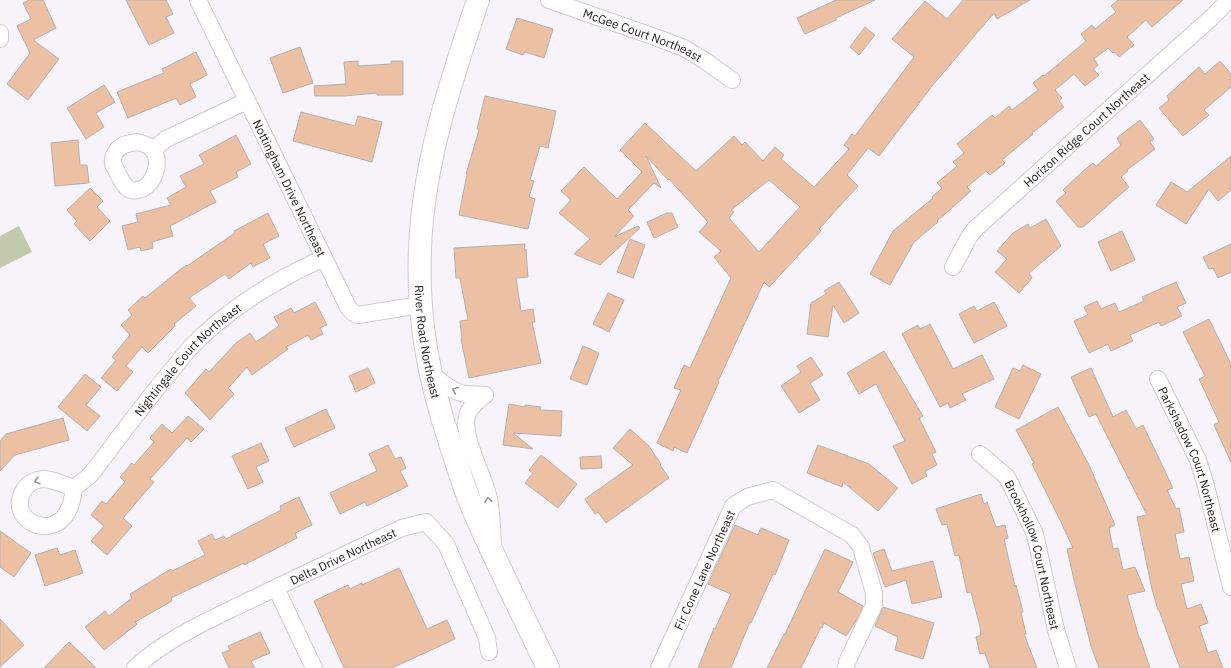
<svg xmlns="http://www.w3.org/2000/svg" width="1231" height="668" font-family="'IBM Plex Sans',sans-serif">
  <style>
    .green { fill: #c2caab }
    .building { fill: #ecc1a3; stroke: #b6b0ab; fill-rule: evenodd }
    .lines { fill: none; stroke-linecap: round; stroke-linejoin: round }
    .minor-casing { stroke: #cfcbd1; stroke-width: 18 }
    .primary-casing { stroke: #cfcbd1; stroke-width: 24 }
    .minor { stroke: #fff; stroke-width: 16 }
    .primary { stroke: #fff; stroke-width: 22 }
    .oneway { stroke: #989899 }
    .labels { text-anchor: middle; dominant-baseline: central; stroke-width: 4; stroke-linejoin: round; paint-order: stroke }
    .street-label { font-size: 12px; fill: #1b1a1c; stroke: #fff }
  </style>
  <rect width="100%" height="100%" fill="#f7f3fa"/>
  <!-- green -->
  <path class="green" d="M19,226L32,252L0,268V236Z"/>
  <!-- building -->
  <g class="building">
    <path d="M29,0H43L56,28L33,40L59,59L28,100L7,84L30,53L17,26L31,19L23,3Z"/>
    <path d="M126,0H166L173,14L166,17L174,33L149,45Z"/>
    <path d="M836,0H875L836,18V20L805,34L797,18Z"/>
    <path d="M963,0H1030L997,19L994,13L932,86L879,156L868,148L847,175L858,186L819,229L821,231L769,287L764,282L718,381L719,382L687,453L674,447L673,451L657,443L681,390L674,388L684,365L690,368L731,278L714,257L721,251L699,232L708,222L669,179L668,180L646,156L661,188L654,183L628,210L634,216L614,237L638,226L640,228L600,265L574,254L590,239L559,213L571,200L561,191L584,167L617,199L642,172L620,150L645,123L696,171L734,136L742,145L745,142L763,161L775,147L784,155L781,159L814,187L849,149L844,145L852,134L855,136L914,57L892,39L925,1L947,19ZM769,180L800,207L759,252L729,218L734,212L731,210Z"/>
    <path d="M1118,0H1183L1152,27L1146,20L1127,37L1134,45L1119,57L1115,52L1113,53L1108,48L1094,59L1098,65L1093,69L1099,75L1085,86L1074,74L1055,90L1062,98L1059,101L1064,107L1032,133L1033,134L1002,160L1005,163L990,175L986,171L967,187L971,191L937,221L938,222L914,242L890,285L870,274L893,231L933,198L932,197L942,188L937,183L957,166L953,162L964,153L957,144L992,115L995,118L1009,106L1012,110L1038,90L1033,83L1043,75L1044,76L1086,41L1081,34L1092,25L1095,29L1116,12L1111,6Z"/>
    <path d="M517,18L553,29L544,58L525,52L523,55L506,49Z"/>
    <path d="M865,27L875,35L859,55L850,47Z"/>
    <path d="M300,47L313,83L283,93L270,58Z"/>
    <path d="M196,52L207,75L190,84L196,97L180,105L176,98L128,118L117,92L164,73L162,69Z"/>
    <path d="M358,61V66L391,64V61H403V95H377V93L344,96H315L314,86L346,84L344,62Z"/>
    <path d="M1220,61L1231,74V87L1204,110L1209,115L1183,136L1159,108L1169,100L1167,96L1199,67L1205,74Z"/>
    <path d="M104,85L115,102L96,113L104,127L86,139L67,108Z"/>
    <path d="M485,96L556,111L548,148L540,146L530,180L534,181L529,197L535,199L528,229L459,215L467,174H466L479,130L477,129Z"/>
    <path d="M301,112L355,126L358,116L382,122L372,162L293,141Z"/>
    <path d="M1140,120L1154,139L1150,142L1155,149L1127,170L1128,171L1121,177L1129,187L1083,227H1078L1056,201L1066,193L1063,190L1082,172L1093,163L1096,166L1121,145L1117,138Z"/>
    <path d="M236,135L251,164L236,172L238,177L210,191L216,202L170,226L173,236L152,242L153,248L141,251L140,247L128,250L122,226L138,222L136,214L171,205L167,198L186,187L180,176L204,164L199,155Z"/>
    <path d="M78,140L80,165H87L89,183L55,186L51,143Z"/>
    <path d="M1231,156V190L1218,201L1209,189L1186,224L1156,205L1171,182L1187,192Z"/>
    <path d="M90,188L103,201L97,207L110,221L90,241L74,224L77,221L67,210Z"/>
    <path d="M268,213L279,236L263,244L270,258L253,267L251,263L229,279L225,274L189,298L196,306L174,324L175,326L148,353L142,347L126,366L133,372L117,391L101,378L116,360L112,357L130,335L121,325L132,315L128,310L143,296L145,298L186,265L187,266L235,233L234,231Z"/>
    <path d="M667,213H672L678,227L654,238L647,222Z"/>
    <path d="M1046,219L1061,246L1029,273L1032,278L1019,293L995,272L1007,259L997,251L1013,233L1028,224L1030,228Z"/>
    <path d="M1122,231L1135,260L1111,271L1098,242Z"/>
    <path d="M630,239L645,245L633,278L617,272Z"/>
    <path d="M525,244L524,251L526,249L528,277L516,278L521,311L533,309L535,322H532L541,363L469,378L461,339L462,338L460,321L468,320L460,278H456L454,248Z"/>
    <path d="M1231,244V272L1218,278L1213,268L1209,269L1203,257Z"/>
    <path d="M839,282L859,313L844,323L833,305L828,337L807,334L811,303L826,294L824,291Z"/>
    <path d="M1176,282L1186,303L1177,307L1182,316L1161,326L1159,322L1130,335L1133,341L1111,351L1108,344L1089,353L1074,321L1088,315L1084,307L1097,301L1101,309L1115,303L1119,312L1144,301L1142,297Z"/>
    <path d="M608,293L624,300L609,332L593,324Z"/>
    <path d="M315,302L327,325L320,328L323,334L311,340L308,335L286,347L288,349L252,375L247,367L228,388L234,394L210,420L185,393L206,369L209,372L236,343L250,333L256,342L279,326L274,317L291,308L294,313Z"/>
    <path d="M994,302L1007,326L974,343L959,314L974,306L977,311Z"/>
    <path d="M1209,319L1231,364V462L1214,425L1219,422L1199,379L1205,376L1183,332Z"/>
    <path d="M930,324L953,369L982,355L994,379L962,394L966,400L950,408L948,403L940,407L902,334L918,325L920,329Z"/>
    <path d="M583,346L599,353L587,385L570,379Z"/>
    <path d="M884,351L923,416L919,418L936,452L932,454L937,465L925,471L927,476L912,484L893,446L905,441L876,384L859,394L847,373Z"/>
    <path d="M811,357L823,375L810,383L820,400L799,413L781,386L801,372L797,366Z"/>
    <path d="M1023,365L1041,374L1019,419L995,407L1013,368L1020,371Z"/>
    <path d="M368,368L375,383L356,392L349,376Z"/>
    <path d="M1091,368L1113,417L1126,410L1136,429L1143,425L1173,488L1167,490L1176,509L1179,508L1184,532L1175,534L1180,559L1189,557L1194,581L1181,584L1187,609L1201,604L1208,623L1199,626L1208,653L1216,650L1223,668H1180L1159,610H1158L1152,589L1137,517L1147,515L1096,414L1089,417L1071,377Z"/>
    <path d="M85,374L101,387L86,405L100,416L87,431L58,407Z"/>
    <path d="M509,404L525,407V405L541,407L540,410L562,411L561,436L513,433L533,449L503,445Z"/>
    <path d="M1058,407L1089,465L1115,525L1109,528L1113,549L1118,548L1123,570L1135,567L1145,591L1127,595L1139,638H1140L1150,668H1099L1091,646L1074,580L1067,549L1073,548L1060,520L1032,464L1034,463L1016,430Z"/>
    <path d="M326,409L335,428L294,447L285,428Z"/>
    <path d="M188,416L204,429L191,442L187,438L150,479L154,482L123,518L132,526L107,555L91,541L104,526L91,515L102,501L106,504L125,482L120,477L132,463L134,465L154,442L150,438L162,424L172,433Z"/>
    <path d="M63,418L69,440L15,455L0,471V441L6,434Z"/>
    <path d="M630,429L648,445L661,464L660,465L669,478L606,523L598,512L595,514L585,499L633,465L613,448Z"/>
    <path d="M261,443L269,461L256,467L263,482L248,489L232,456Z"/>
    <path d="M388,445L395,459L401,457L406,468L400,471L408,486L367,506L365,502L340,514L330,493L377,471L369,454Z"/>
    <path d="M818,445L869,464L898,488L878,511L843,482L842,487L807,473Z"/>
    <path d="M541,455L577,484L558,508L525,483L533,473L529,470Z"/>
    <path d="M601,456L602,468L581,469L580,457Z"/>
    <path d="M981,494L984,504L987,502L996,527L1005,525L1008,538L1004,539L1015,586L1016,585L1023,612H1021L1026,634H1024L1037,668H990L985,653L980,654L976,637L981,635L980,627L971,592L967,593L959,555L955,556L947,524L942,525L936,509Z"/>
    <path d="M299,497L312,525L295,533L297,538L244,565V563L171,598L172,601L135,622L137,624L104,650L85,627L105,611L109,616L132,598L130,594L148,583L171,569L172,571L205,555L198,541L212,534L215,540L224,536L226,539L281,510L280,506Z"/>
    <path d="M735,525L758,535L761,528L789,540L775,575L773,574L751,623L750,622L731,668H698L714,628L715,629L731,594L708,584Z"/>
    <path d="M0,531L31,553L14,577L0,567Z"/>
    <path d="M57,548L60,555L75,550L83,573L45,586L35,555Z"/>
    <path d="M825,549L853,562L838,592L863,606L858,618L846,636L824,623L822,628L821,627L801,668H767L784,634H785Z"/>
    <path d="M884,549L892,571L933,561L942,597L912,604L906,580L885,587L873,553Z"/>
    <path d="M399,568L427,629L447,620L455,639L392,668H344L314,601L348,585L350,589L362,583V585Z"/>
    <path d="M883,607L934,623L923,659L895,650L898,637L875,626Z"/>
    <path d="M0,619L24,645L0,667Z"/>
    <path d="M260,632L270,653L251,661L255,668H229L222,653L230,650L228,646Z"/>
    <path d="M69,642L85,657L96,668H44Z"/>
  </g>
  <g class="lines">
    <!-- minor casing -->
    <g class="minor-casing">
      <g id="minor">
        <path id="s1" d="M198,0L348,307L352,312L358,315L420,305"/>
        <path id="s2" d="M549,0L655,37L684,48L704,60L732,80"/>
        <path d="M0,33V39"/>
        <path d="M137,142C142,143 149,145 153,150C162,162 154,187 138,190C126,193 122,181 117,172C116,169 114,166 113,164C112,159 114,154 117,150C122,144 130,143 137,142Z"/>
        <path d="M153,150L166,139L247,101"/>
        <path id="s3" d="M953,267L969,237L975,229L1211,18L1229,0"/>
        <path d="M430,372C441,382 451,391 465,394C472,395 478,394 485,395"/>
        <path id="s4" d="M1158,379L1198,460L1206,486L1231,587"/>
        <path d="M485,395C479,400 469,407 467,416C462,437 483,474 488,495C492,509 492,530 493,545"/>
        <path id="s5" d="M980,454L1007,477L1035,534L1056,630L1068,668"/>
        <path id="s6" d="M74,488C65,485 54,480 45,479C36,479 28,483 24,490C7,517 45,539 64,517C71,509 73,497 74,488L88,477L95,469C120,436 145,402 171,371C177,364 183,356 189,349C226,310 275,280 324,258"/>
        <path d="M276,588L314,668"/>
        <path id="s7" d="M135,668C163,641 205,622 240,605C294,579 348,553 402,528L426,522L446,544L487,638L489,652"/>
        <path id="s8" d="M659,668L733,506L747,497L773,490L852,535L861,547L874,593V605L847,662L846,668"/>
      </g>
    </g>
    <!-- primary casing -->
    <g class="primary-casing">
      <g id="primary">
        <path id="s9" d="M478,0C451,81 423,163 420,249C417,319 429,380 451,446C458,467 464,488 473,509C496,563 523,615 548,668"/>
      </g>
    </g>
    <!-- minor -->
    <use href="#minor" class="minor"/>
    <!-- primary -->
    <use href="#primary" class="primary"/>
  </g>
  <!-- one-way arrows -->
  <defs><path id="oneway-chevron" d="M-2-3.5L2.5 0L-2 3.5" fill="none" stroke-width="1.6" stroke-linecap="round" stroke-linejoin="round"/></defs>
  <g class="oneway">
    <use href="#oneway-chevron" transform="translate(455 390) rotate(-157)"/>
    <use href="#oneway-chevron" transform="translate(37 481) rotate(164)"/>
    <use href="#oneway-chevron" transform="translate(488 500) rotate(-99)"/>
  </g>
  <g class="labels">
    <!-- street labels -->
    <g class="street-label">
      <text stroke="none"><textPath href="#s2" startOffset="100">McGee Court Northeast</textPath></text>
      <text stroke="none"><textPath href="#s3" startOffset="193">Horizon Ridge Court Northeast</textPath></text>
      <text stroke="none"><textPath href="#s1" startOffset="209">Nottingham Drive Northeast</textPath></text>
      <text stroke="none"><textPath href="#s9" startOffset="350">River Road Northeast</textPath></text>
      <text stroke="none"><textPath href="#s6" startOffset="332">Nightingale Court Northeast</textPath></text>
      <text stroke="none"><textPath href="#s4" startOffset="87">Parkshadow Court Northeast</textPath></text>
      <text stroke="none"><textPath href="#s5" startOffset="118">Brookhollow Court Northeast</textPath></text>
      <text stroke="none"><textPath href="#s7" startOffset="237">Delta Drive Northeast</textPath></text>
      <text stroke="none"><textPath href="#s8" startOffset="108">Fir Cone Lane Northeast</textPath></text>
    </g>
  </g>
</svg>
